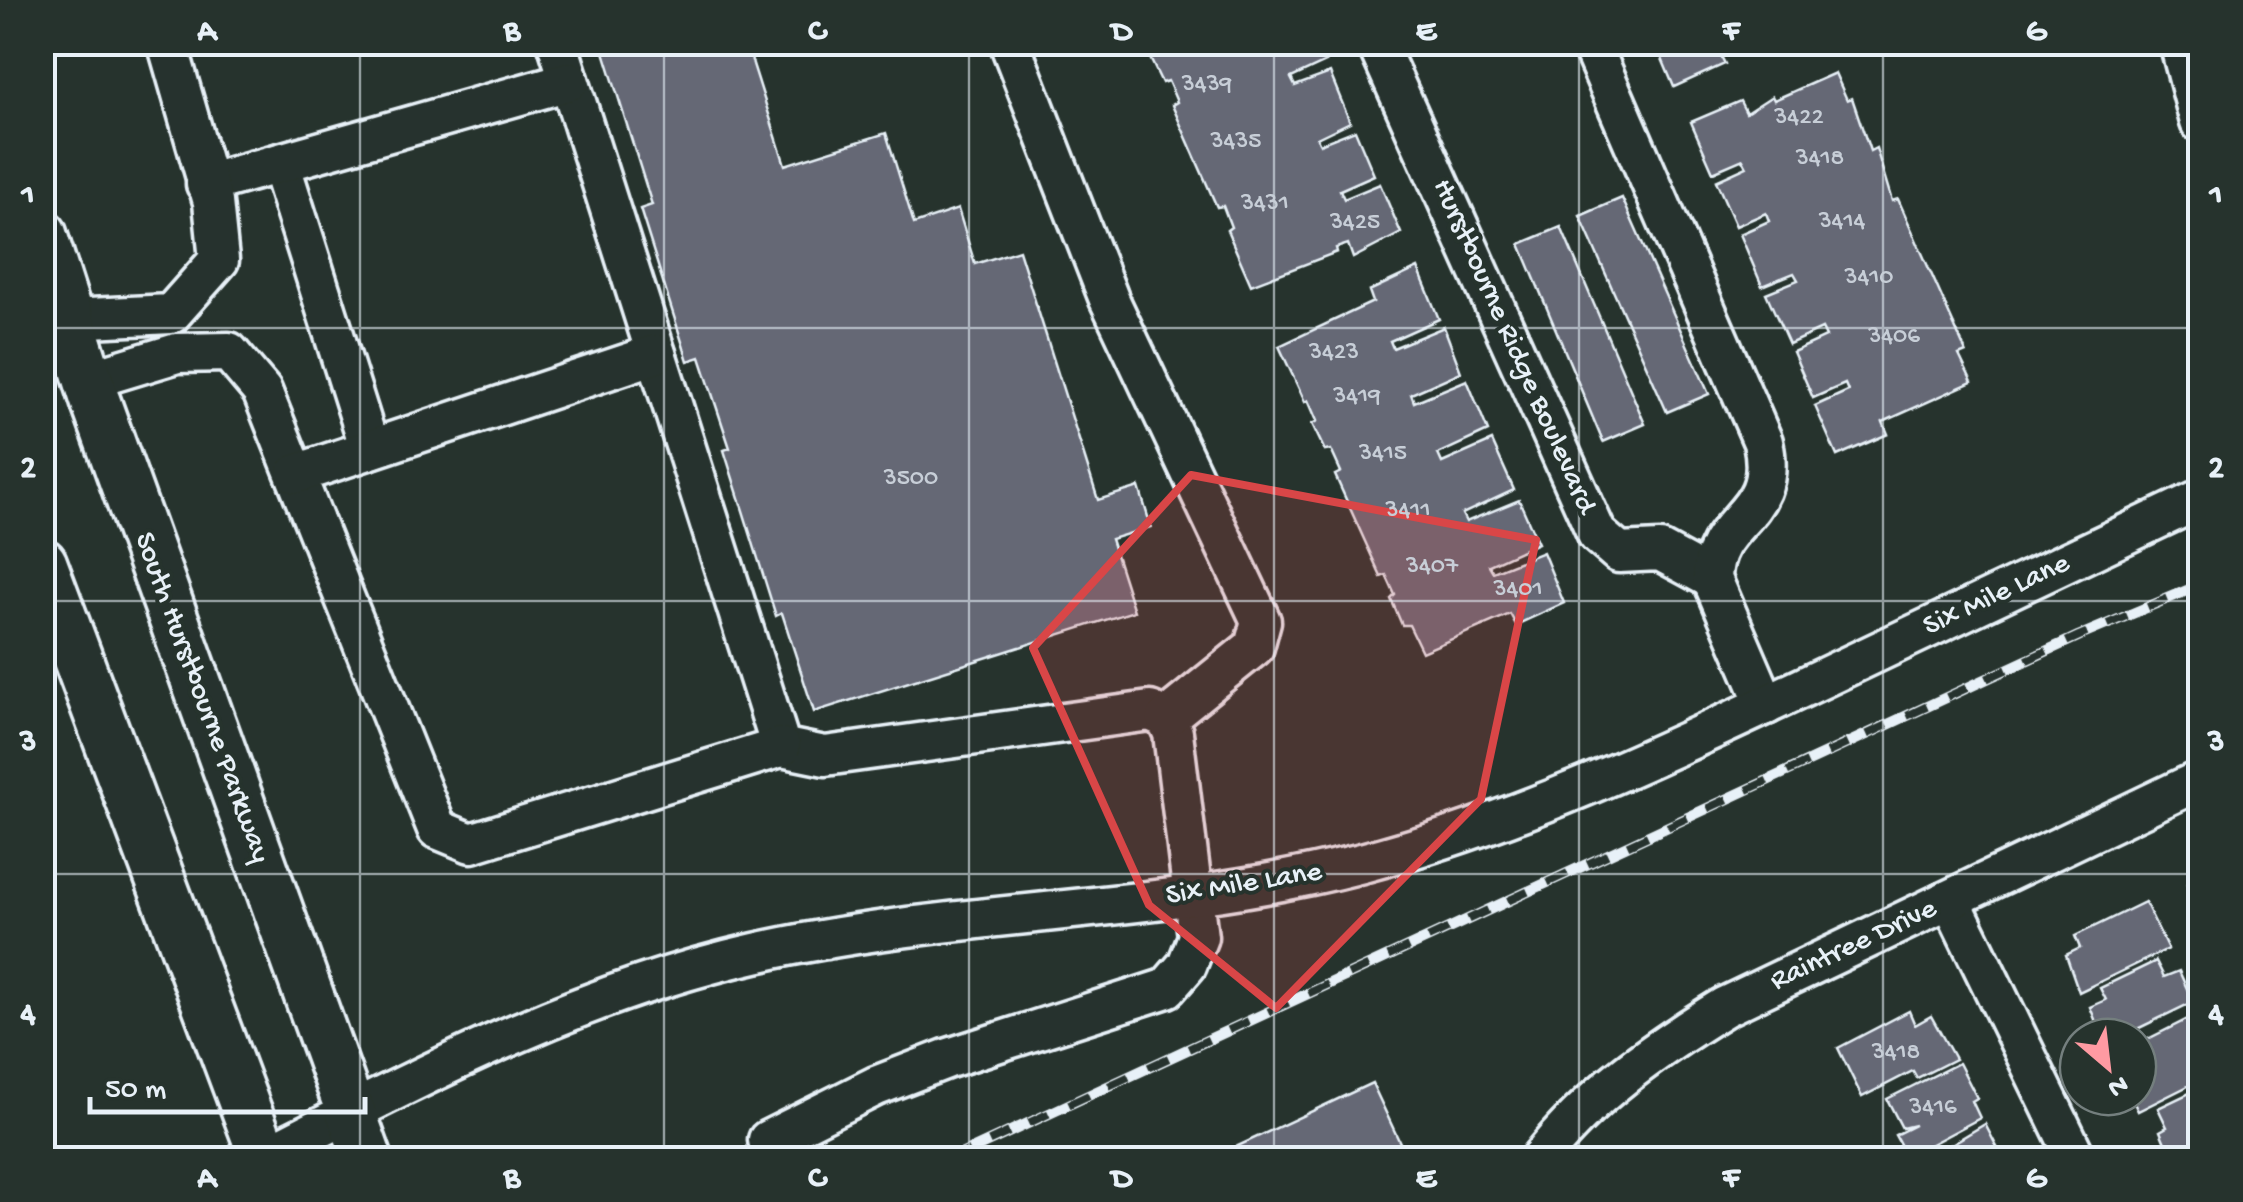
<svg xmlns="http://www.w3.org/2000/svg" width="2243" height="1202" font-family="'Gochi Hand',sans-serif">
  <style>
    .building { fill: #656775; stroke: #e8f1f8; stroke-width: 2.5 }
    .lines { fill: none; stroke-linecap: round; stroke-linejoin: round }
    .minor-casing { stroke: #e8f1f8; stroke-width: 45 }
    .major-casing { stroke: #e8f1f8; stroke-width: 55 }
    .minor { stroke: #26332d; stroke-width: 38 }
    .major { stroke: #26332d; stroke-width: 48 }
    .rail-casing { stroke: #e8f1f8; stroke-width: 11 }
    .rail { stroke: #26332d; stroke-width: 8; stroke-dasharray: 22; stroke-linecap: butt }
    .marked { fill: #d94647; fill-opacity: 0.2; stroke: #d94647; stroke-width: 8; stroke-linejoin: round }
    .grid { fill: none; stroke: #e8f1f8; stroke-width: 2.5; stroke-opacity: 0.55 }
    .labels { text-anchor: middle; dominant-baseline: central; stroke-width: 8; stroke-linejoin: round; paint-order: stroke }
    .number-label { font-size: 25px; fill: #c7ced7 }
    .street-label { font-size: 30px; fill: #e8f1f8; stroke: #26332d }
    .neatline { fill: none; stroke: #e8f1f8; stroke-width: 4 }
    .grid-label { font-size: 32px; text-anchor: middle; font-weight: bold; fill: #e8f1f8 }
  </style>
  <rect width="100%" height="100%" fill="#26332d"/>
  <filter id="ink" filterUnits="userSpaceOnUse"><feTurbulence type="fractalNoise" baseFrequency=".01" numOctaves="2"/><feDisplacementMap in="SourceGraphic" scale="20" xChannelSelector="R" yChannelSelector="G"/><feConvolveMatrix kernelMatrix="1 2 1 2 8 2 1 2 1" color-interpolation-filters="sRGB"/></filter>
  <g filter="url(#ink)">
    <!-- building -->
    <g class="building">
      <path d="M601,42H746L785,165L886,133L914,224L958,209L975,264L1019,250L1098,500L1139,487L1151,527L1111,539L1134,611L814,712L782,613L776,616L724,450L730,448L700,357L688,361L640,209L652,205Z"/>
      <path d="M1149,42H1317L1326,62L1291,78L1295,86L1330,73L1350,122L1317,138L1320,144L1355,130L1374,175L1340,190L1344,199L1380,184L1401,233L1353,258L1348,244L1336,248L1337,252L1251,285L1227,230L1231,227L1223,206L1217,207L1172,105L1177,102L1168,81L1162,83L1149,56L1154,53Z"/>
      <path d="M1655,42H1748V44L1720,54L1725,64L1674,87Z"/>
      <path d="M1835,73L1847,100L1852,98L1870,151L1876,148L1892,201L1898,199L1966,352L1959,355L1972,382L1883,422L1888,434L1837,456L1815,406L1848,391L1845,384L1813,398L1793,352L1826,337L1822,329L1789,344L1766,293L1798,280L1794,273L1762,286L1740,234L1769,221L1766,213L1736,226L1716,181L1747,167L1743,159L1713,172L1691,122L1740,101L1746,113L1772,96L1774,100Z"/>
      <path d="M1622,198L1709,394L1667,412L1580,216Z"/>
      <path d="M1561,227L1645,424L1603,442L1520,244Z"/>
      <path d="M1418,268L1439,319L1390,341L1393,348L1444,327L1461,372L1411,394L1414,402L1467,380L1488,431L1438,454L1442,463L1492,441L1514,490L1462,514L1466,522L1519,500L1538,543L1489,565L1493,572L1543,552L1564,603L1516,625L1510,614L1422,652L1409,625H1402L1391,599L1395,595L1386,575L1381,577L1335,475L1341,472L1331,450L1325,451L1312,424L1317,421L1308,400L1305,402L1279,346L1373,302L1369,291Z"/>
      <path d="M2200,879V917L2187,884Z"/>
      <path d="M2145,902L2168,949L2079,992L2066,955L2080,948L2075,936Z"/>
      <path d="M2156,961L2164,977L2179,971L2193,1002L2133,1031L2135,1037H2102L2090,1007L2106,1000L2100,988Z"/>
      <path d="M1909,1011L1915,1025L1931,1016L1955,1059L1917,1078L1913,1071L1862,1097L1838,1048Z"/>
      <path d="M2190,1018L2200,1039V1080L2138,1111L2131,1097H2138V1044Z"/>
      <path d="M1959,1063L1977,1098L1972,1101L1980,1118L1907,1157L1895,1135L1915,1125L1902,1128L1887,1099Z"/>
      <path d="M1372,1083L1402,1147L1379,1160H1208Z"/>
      <path d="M2200,1088V1154L2189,1160H2161L2156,1148L2165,1143L2160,1131L2167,1127L2158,1108Z"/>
      <path d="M1985,1124L2000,1153L1998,1160H1925Z"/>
      <path d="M1697,1148L1728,1151L1727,1160H1696Z"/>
      <path d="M1776,1155L1807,1157V1160H1775Z"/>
    </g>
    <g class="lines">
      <!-- minor casing -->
      <g class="minor-casing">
        <g id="minor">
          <path d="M557,42L781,747L825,756L1150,711L1166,718L1173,733L1198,937L1187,965L1167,988L946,1059L876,1086L768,1140"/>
          <path d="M1009,42L1109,299L1261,621L1254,647L1166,718"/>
          <path d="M1376,42L1597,534L1619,553L1660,551L1712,579"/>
          <path d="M1590,42L1763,442C1780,519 1713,515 1712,579L1766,705"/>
          <path d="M2179,42L2200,122"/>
          <path d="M280,163L370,449"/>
          <path d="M206,184L569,81"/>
          <path d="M69,319L171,314L219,260L213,202L167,42"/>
          <path d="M88,380L177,353L229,352L262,391L437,829L471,843L781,747"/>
          <path d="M296,474L656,354"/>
          <path d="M1951,901L2077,1160"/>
          <path d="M257,1160C418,1078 577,993 755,953C954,908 1163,915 1362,863C1516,823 1662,754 1806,686C1937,624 2069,561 2200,499"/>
          <path d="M1539,1160C1589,1095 1656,1049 1724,1007L2200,780"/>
        </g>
      </g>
      <!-- major casing -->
      <g class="major-casing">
        <g id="major">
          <path d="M42,234L95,400L368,1160"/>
          <path d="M42,563L265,1160"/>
        </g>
      </g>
      <!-- minor -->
      <use href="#minor" class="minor"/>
      <!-- major -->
      <use href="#major" class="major"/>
      <!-- rail casing -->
      <g class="rail-casing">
        <path id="rail" d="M949,1160L2079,636L2200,585"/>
      </g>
      <!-- rail -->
      <use href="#rail" class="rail"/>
    </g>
  </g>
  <!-- marked area -->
  <path class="marked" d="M1191,475L1536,540L1481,799L1276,1008L1149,905L1033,648Z"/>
  <!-- grid -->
  <path class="grid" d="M360,42V1160M664,42V1160M969,42V1160M1274,42V1160M1579,42V1160M1883,42V1160M42,328H2200M42,601H2200M42,874H2200"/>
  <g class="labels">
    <!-- number labels -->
    <g class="number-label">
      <text x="1207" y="85">3439</text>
      <text x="1799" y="118">3422</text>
      <text x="1236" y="142">3435</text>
      <text x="1820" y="159">3418</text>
      <text x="1265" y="204">3431</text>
      <text x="1842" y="222">3414</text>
      <text x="1355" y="223">3425</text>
      <text x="1869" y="278">3410</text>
      <text x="1894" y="337">3406</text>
      <text x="1334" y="353">3423</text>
      <text x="1357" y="397">3419</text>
      <text x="1383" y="454">3415</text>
      <text x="911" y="479">3500</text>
      <text x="1408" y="511">3411</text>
      <text x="1432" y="567">3407</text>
      <text x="1518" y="590">3401</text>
      <text x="1896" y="1053">3418</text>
      <text x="1933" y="1108">3416</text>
    </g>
    <!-- street labels -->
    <g class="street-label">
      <text transform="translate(1513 347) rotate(66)">Hurstbourne Ridge Boulevard</text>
      <text transform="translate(1997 596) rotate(-25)">Six Mile Lane</text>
      <text transform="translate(201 698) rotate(70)">South Hurstbourne Parkway</text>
      <text transform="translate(1244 885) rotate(-9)">Six Mile Lane</text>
      <text transform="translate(1854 946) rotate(-25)">Raintree Drive</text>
    </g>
  </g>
  <!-- margin -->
  <rect width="2243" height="1202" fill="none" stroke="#26332d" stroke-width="110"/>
  <!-- north arrow -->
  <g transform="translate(2108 1067) rotate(152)"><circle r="48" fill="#26332d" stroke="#747f7e" stroke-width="2.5"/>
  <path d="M0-8L18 38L0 25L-18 38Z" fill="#ff9aa2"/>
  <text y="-15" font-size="28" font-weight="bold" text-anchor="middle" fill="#e8f1f8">N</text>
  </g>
  <!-- scale -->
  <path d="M90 1097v15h275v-15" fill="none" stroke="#e8f1f8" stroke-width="5"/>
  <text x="105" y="1097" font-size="30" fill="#e8f1f8" stroke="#26332d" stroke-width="8" paint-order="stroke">50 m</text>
  <rect x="55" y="55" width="2133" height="1092" class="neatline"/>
  <g class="grid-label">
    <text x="207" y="39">A</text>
    <text x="512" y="39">B</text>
    <text x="817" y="39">C</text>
    <text x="1122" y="39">D</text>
    <text x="1426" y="39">E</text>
    <text x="1731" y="39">F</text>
    <text x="2036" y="39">G</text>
    <text x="28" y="203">1</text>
    <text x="2216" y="203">1</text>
    <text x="28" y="476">2</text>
    <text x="2216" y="476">2</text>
    <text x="28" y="749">3</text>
    <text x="2216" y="749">3</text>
    <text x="28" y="1022">4</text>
    <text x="2216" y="1022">4</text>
    <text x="207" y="1186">A</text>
    <text x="512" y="1186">B</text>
    <text x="817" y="1186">C</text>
    <text x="1122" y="1186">D</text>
    <text x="1426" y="1186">E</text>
    <text x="1731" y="1186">F</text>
    <text x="2036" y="1186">G</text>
  </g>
</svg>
